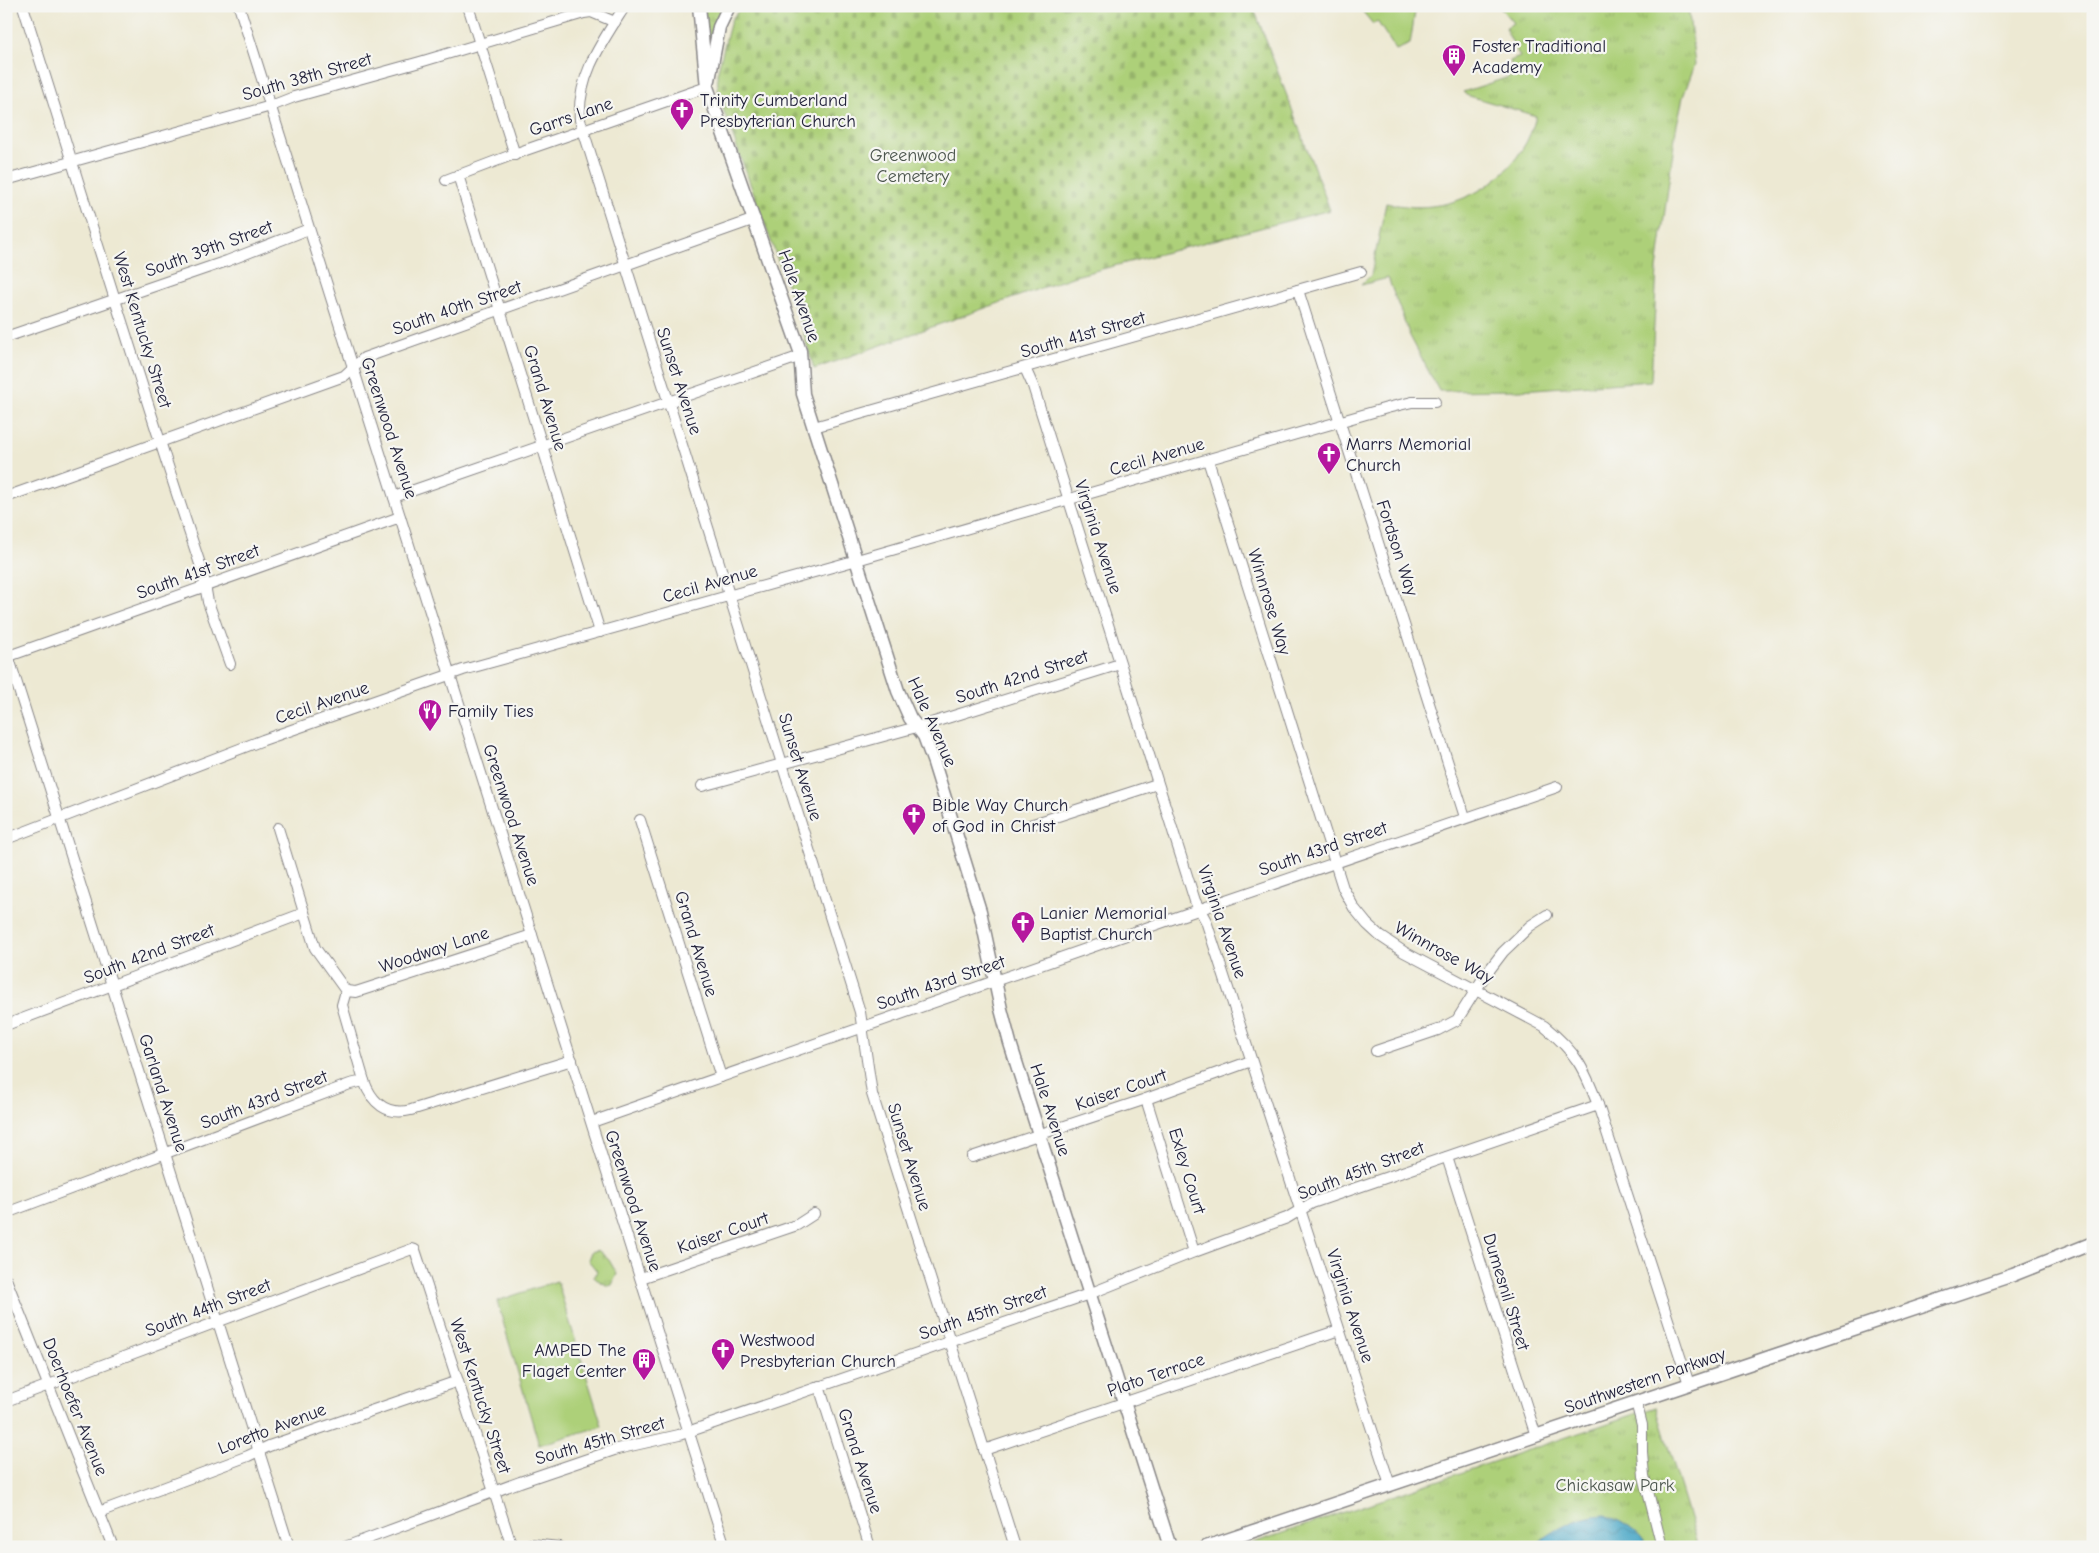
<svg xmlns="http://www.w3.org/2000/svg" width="2099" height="1553" font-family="'Comic Neue',sans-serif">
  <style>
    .grass { fill: url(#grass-tufts); stroke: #68795a }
    .cemetery { fill: url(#cemetery-stones); stroke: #68795a }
    .garden { fill: #add079; stroke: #68795a }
    .water { fill: url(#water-waves); stroke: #346480 }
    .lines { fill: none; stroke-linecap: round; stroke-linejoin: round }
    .minor-casing { stroke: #888687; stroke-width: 12 }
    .tertiary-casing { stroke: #888687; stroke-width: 15 }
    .minor { stroke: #fff; stroke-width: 10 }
    .tertiary { stroke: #fff; stroke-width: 12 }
    .rail { stroke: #22223b; stroke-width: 2.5 }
    .labels { text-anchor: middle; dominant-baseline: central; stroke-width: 4.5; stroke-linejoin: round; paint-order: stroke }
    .poi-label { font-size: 18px; fill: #22223b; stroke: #f6f6f2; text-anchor: start }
    .street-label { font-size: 18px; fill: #22223b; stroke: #f6f6f2 }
    .park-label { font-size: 18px; fill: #4c564e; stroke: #f6f6f2 }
  </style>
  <defs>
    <pattern id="grass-tufts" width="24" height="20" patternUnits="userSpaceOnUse" patternTransform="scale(1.25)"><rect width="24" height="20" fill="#add079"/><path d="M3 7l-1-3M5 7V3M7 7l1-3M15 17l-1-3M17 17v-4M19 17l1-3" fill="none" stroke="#95b26a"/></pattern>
    <pattern id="cemetery-stones" width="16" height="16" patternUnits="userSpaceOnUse" patternTransform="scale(1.25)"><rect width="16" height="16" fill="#add079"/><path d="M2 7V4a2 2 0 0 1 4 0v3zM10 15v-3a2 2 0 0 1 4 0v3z" fill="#95b26a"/></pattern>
    <pattern id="water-waves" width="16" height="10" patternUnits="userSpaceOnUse" patternTransform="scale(1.25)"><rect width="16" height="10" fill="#47a6c6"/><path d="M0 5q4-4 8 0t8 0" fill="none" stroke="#3b87a2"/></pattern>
  </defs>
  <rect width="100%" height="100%" fill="#f6f6f2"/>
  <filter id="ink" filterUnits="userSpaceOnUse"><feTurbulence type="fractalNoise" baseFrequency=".02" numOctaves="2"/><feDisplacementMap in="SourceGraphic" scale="10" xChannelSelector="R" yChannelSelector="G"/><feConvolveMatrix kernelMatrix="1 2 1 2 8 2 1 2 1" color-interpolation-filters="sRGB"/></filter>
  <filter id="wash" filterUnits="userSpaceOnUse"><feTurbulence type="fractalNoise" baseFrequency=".0096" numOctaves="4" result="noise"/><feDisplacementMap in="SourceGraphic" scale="20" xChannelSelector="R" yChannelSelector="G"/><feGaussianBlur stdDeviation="1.12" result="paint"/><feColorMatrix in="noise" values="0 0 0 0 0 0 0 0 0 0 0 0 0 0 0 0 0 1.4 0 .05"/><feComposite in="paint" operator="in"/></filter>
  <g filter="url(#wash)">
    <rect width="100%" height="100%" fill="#ede9d3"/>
    <!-- grass -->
    <g class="grass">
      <path d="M704,6H723L709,53Z"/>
      <path d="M1499,6H1688L1695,64L1683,97L1676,129L1657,269L1651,381L1520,390L1439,391L1410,336L1388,278L1361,285L1371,275L1386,203C1401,206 1416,208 1432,206C1481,201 1525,164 1536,116L1466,95L1463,92L1515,75L1510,61L1520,57L1505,28L1513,23Z"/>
      <path d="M598,1250L609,1260L617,1274L612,1285L608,1286L596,1279L594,1277L597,1271L588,1260L591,1252Z"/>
      <path d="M1656,1407L1699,1547H1241Z"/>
    </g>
    <!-- cemetery -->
    <path class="cemetery" d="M742,6H1253L1330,210L1075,276L814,369L800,321L719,98L717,74L731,20Z"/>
    <!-- garden -->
    <g class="garden">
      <path d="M1372,6H1416L1410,44L1396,50L1377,21L1373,24L1363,12Z"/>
      <path d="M557,1281L602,1426L539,1445L497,1301Z"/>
    </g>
    <!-- water -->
    <path class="water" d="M1606,1515C1621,1522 1641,1530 1647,1547H1533C1554,1529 1578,1516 1606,1515Z"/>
  </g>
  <g filter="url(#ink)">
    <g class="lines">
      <!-- minor casing -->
      <g class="minor-casing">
        <g id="minor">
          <path d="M23,6C83,195 140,385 203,573L208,602L230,664"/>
          <path d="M239,6L725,1547"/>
          <path d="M468,6L515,155"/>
          <path d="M625,6C602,42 577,76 580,120L860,1012L872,1094L1015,1547"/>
          <path d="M458,175L600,632"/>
          <path d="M6,180L271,106L294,97L420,62L584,13L591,12L615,22"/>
          <path d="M446,180L517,153L707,87"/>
          <path d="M1298,290L1465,817"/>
          <path d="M6,337L227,261L309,229"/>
          <path d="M1025,368L1033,386L1195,901L1206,921L1390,1485"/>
          <path d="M814,427L1361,272"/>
          <path d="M1208,460L1343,888L1354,908L1367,924L1380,936L1404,952L1544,1026C1576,1052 1584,1068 1598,1105L1689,1384"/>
          <path d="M6,497L344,376L364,358L755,219"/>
          <path d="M394,497L801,356"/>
          <path d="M6,649L289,1547"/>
          <path d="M6,657L400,517"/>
          <path d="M702,786L931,723L1120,664"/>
          <path d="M640,820L721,1077"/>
          <path d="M1030,825L1157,784"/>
          <path d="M278,828L315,948L346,991L342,1005L364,1081C372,1103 387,1116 411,1110L572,1060"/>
          <path d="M6,839L263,740L463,670L857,560L1387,408L1412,402H1435"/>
          <path d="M346,991L356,992L532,935"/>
          <path d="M6,1025L304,913"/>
          <path d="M1376,1051L1438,1030L1457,1020L1484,977L1503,952L1530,926L1547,915"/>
          <path d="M1146,1099L1194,1252"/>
          <path d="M592,1122L1189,913L1557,787"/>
          <path d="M972,1157L1146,1099L1251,1061"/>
          <path d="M1447,1157L1536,1436"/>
          <path d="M6,1213L350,1084L364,1081"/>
          <path d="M641,1278L797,1225L814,1214"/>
          <path d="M6,1279L113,1547"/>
          <path d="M819,1386L870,1547"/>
          <path d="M6,1401L412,1249L415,1250L417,1256L512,1547"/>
          <path d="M1636,1402L1642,1425V1452L1644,1476L1662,1547"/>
          <path d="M984,1450L1339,1330"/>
          <path d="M99,1512L248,1456L269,1446L458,1381"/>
          <path d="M345,1547L520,1482L617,1449L679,1435L1089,1294L1194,1252L1287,1218L1312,1203L1598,1105"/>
          <path d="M520,1547L531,1544L559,1547"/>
        </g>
      </g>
      <!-- tertiary casing -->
      <g class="tertiary-casing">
        <g id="tertiary">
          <path d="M699,6L707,87L800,351L803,394L898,691L910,718L924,736L934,763L980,911L1001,1009L1010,1043L1170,1547"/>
          <path d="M709,80L719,27L729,6"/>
          <path d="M1206,1547L2013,1275L2093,1243"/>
        </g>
      </g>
      <!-- minor -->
      <use href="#minor" class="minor"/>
      <!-- tertiary -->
      <use href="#tertiary" class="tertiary"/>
      <!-- rail -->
      <path class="rail" d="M2085,6L2093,25"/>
    </g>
  </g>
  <!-- icons -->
  <defs>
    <g id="building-pin" transform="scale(1.25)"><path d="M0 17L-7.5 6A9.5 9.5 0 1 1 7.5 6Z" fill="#b5179e" stroke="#f6f6f2"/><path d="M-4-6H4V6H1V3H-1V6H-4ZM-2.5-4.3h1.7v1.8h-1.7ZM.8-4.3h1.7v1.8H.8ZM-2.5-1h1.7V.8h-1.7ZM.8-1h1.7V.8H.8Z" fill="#fff"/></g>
    <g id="church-pin" transform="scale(1.25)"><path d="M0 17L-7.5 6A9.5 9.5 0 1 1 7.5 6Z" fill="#b5179e" stroke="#f6f6f2"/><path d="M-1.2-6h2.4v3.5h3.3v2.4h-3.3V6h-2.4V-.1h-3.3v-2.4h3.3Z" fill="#fff"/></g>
    <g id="restaurant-pin" transform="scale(1.25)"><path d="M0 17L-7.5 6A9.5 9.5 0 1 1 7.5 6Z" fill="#b5179e" stroke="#f6f6f2"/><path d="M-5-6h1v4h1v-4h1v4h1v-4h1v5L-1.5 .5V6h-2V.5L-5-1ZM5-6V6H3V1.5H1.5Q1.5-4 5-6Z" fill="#fff"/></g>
  </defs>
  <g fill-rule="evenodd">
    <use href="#building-pin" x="1454" y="56"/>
    <use href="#church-pin" x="682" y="110"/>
    <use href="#church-pin" x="1329" y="454"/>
    <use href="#restaurant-pin" x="430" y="711"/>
    <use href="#church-pin" x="914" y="815"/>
    <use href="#church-pin" x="1023" y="923"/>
    <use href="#church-pin" x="723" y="1350"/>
    <use href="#building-pin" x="644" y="1360"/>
  </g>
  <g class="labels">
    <!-- poi labels -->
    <g class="poi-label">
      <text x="1472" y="46">Foster Traditional<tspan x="1472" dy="21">Academy</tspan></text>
      <text x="700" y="100">Trinity Cumberland<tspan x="700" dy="21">Presbyterian Church</tspan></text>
      <text x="1346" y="444">Marrs Memorial<tspan x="1346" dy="21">Church</tspan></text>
      <text x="448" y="711">Family Ties</text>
      <text x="932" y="805">Bible Way Church<tspan x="932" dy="21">of God in Christ</tspan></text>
      <text x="1040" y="913">Lanier Memorial<tspan x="1040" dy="21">Baptist Church</tspan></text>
      <text x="740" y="1340">Westwood<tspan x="740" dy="21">Presbyterian Church</tspan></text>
      <text x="626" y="1350" text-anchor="end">AMPED The<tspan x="626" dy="21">Flaget Center</tspan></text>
    </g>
    <!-- street labels -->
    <g class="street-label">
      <text transform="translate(307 77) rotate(-16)">South 38th Street</text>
      <text transform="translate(571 117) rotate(-19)">Garrs Lane</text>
      <text transform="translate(209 249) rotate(-20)">South 39th Street</text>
      <text transform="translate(799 296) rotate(71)">Hale Avenue</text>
      <text transform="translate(457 308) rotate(-19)">South 40th Street</text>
      <text transform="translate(142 330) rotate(73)">West Kentucky Street</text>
      <text transform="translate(1083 335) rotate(-16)">South 41st Street</text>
      <text transform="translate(679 381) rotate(72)">Sunset Avenue</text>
      <text transform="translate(545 398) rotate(73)">Grand Avenue</text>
      <text transform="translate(389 428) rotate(72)">Greenwood Avenue</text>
      <text transform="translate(1157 457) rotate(-16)">Cecil Avenue</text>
      <text transform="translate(1098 537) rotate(72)">Virginia Avenue</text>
      <text transform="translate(1397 548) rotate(72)">Fordson Way</text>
      <text transform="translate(198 572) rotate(-20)">South 41st Street</text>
      <text transform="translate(710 584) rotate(-16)">Cecil Avenue</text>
      <text transform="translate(1269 602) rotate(73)">Winnrose Way</text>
      <text transform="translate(1022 677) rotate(-18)">South 42nd Street</text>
      <text transform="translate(322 703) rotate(-19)">Cecil Avenue</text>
      <text transform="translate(932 722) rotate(66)">Hale Avenue</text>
      <text transform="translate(800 767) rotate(73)">Sunset Avenue</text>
      <text transform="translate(511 815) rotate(72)">Greenwood Avenue</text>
      <text transform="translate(1323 849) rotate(-19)">South 43rd Street</text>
      <text transform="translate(1222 922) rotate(71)">Virginia Avenue</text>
      <text transform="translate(696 944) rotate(73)">Grand Avenue</text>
      <text transform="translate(434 950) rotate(-18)">Woodway Lane</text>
      <text transform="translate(1444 953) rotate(29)">Winnrose Way</text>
      <text transform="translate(149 954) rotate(-21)">South 42nd Street</text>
      <text transform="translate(941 983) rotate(-19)">South 43rd Street</text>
      <text transform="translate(1121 1090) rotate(-19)">Kaiser Court</text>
      <text transform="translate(163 1093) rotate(72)">Garland Avenue</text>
      <text transform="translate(264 1100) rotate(-21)">South 43rd Street</text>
      <text transform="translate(1050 1110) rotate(72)">Hale Avenue</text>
      <text transform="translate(909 1157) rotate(73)">Sunset Avenue</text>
      <text transform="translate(1187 1171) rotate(73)">Exley Court</text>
      <text transform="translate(1361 1171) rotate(-21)">South 45th Street</text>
      <text transform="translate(633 1201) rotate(72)">Greenwood Avenue</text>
      <text transform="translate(723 1233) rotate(-19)">Kaiser Court</text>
      <text transform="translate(1506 1292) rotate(73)">Dumesnil Street</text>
      <text transform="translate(1350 1306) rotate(72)">Virginia Avenue</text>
      <text transform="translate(208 1308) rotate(-21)">South 44th Street</text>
      <text transform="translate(983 1313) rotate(-19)">South 45th Street</text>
      <text transform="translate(1156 1375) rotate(-19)">Plato Terrace</text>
      <text transform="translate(1645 1381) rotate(-19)">Southwestern Parkway</text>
      <text transform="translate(480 1396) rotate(72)">West Kentucky Street</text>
      <text transform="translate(75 1407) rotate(68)">Doerhoefer Avenue</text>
      <text transform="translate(272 1429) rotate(-21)">Loretto Avenue</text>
      <text transform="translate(600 1441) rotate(-16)">South 45th Street</text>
      <text transform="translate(860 1461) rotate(72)">Grand Avenue</text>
    </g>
    <!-- park labels -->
    <g class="park-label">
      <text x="913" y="155">Greenwood<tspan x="913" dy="21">Cemetery</tspan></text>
      <text x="1615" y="1485">Chickasaw Park</text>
    </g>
  </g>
  <!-- margin -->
  <rect width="2099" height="1553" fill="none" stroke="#f6f6f2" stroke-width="25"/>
</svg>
